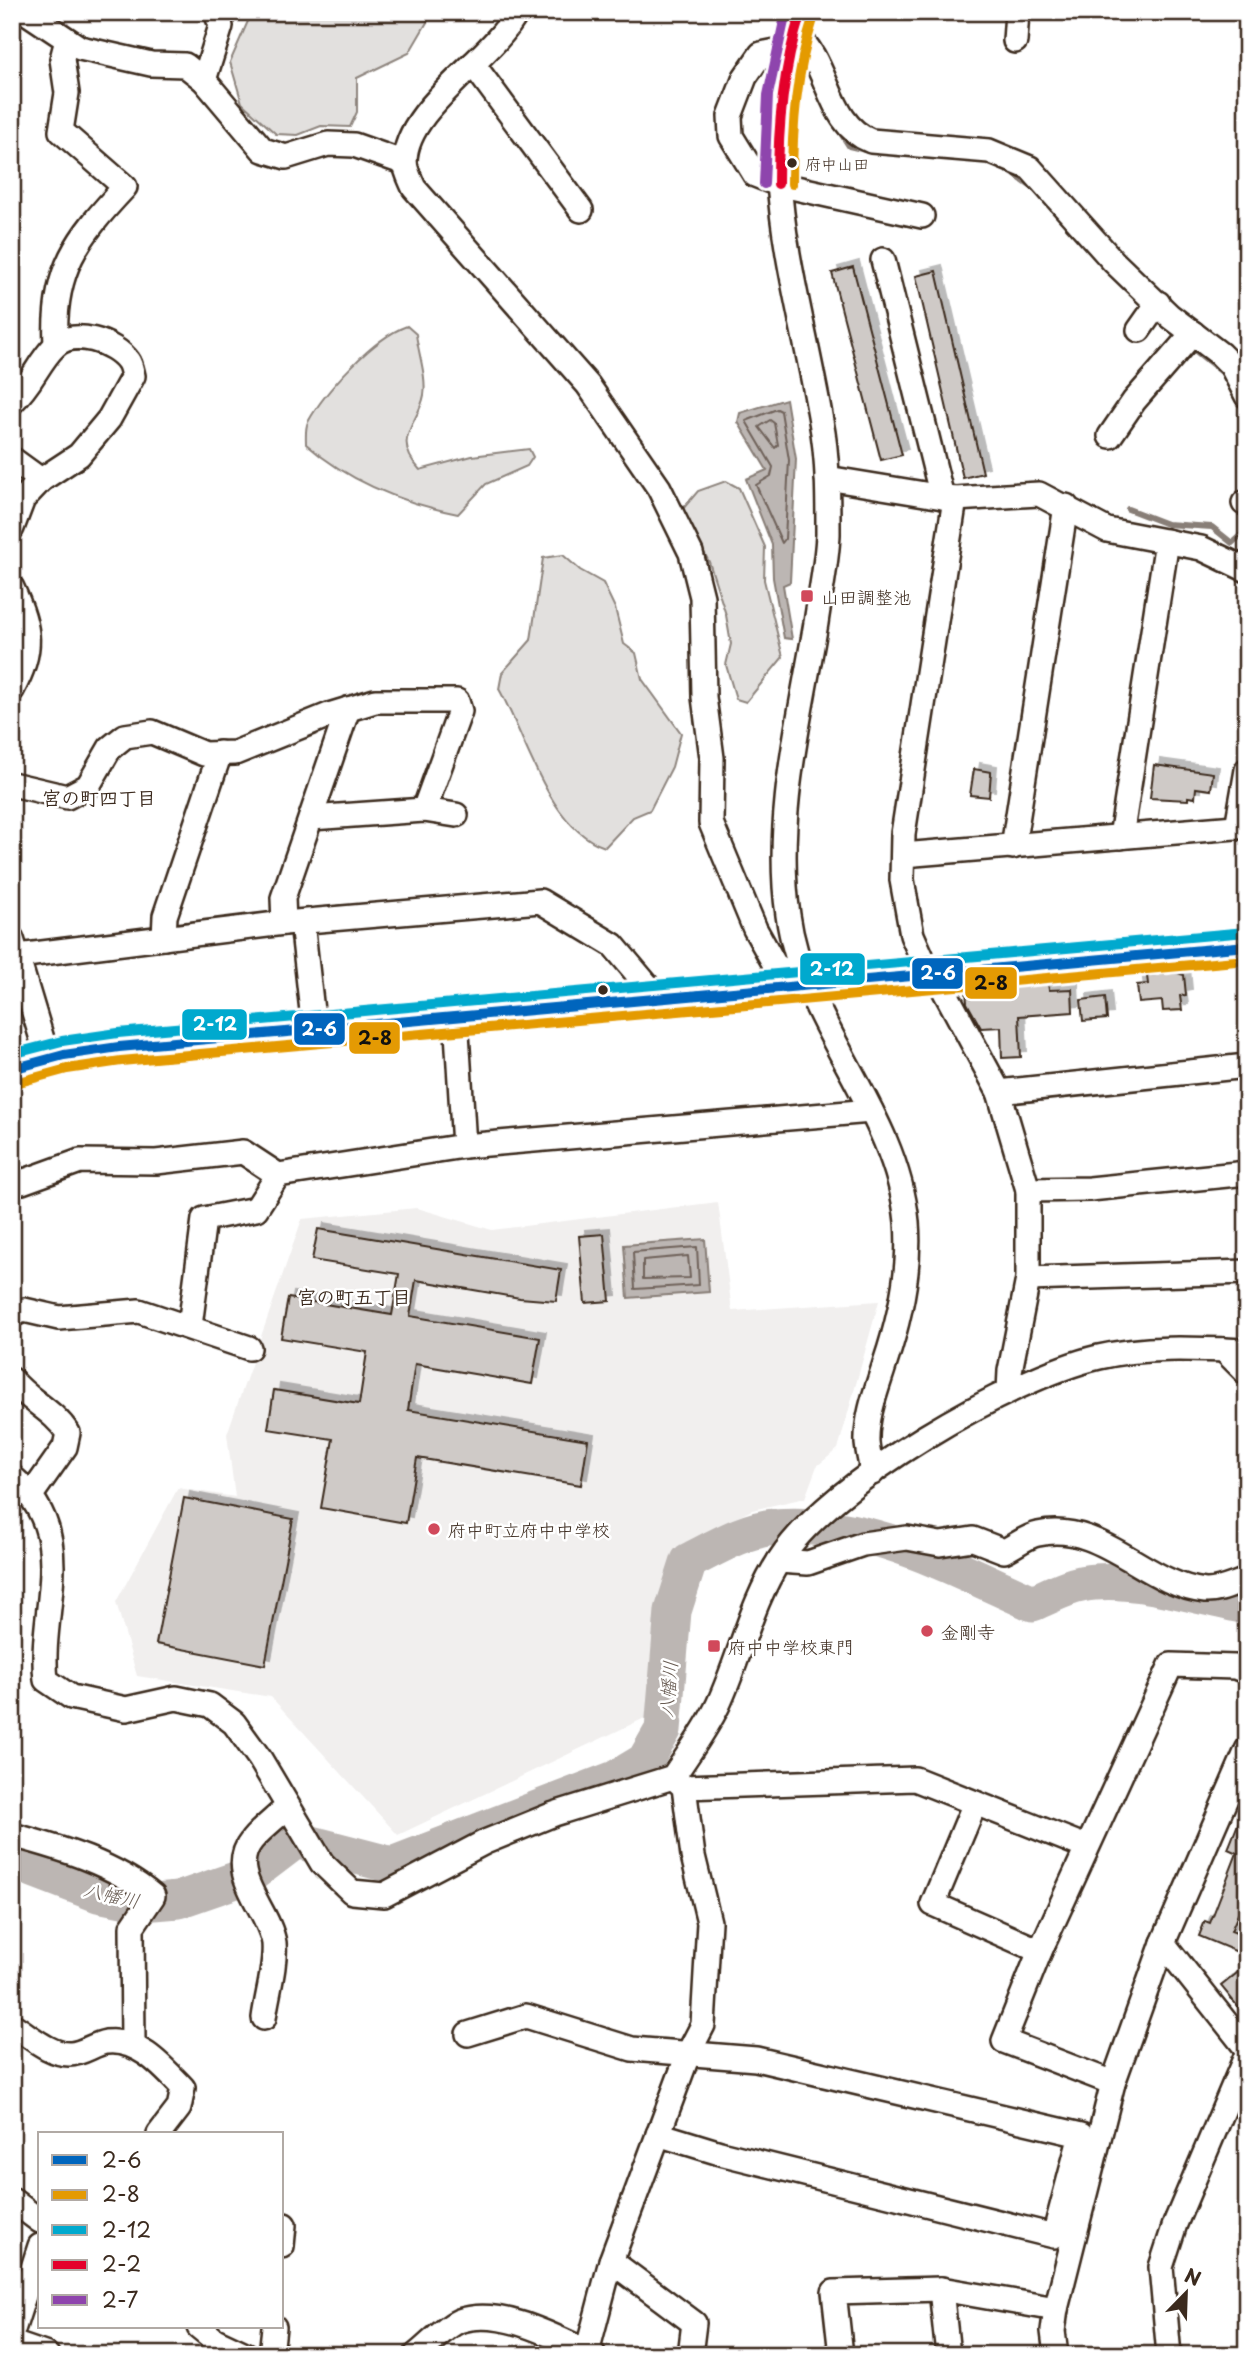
<svg xmlns="http://www.w3.org/2000/svg" width="1259" height="2367" font-family="'Playpen Sans','Klee One',sans-serif">
  <style>
    .built { fill: #f1efee }
    .green { fill: #e2e0de; stroke: #8e857e; stroke-width: 2 }
    .water { fill: #bcb6b3; stroke: #887e77; stroke-width: 2 }
    .lines { fill: none; stroke-linecap: round; stroke-linejoin: round }
    .shore { stroke: #6f625a; stroke-width: 2 }
    .stream { stroke: #887e77; stroke-width: 6 }
    .river { stroke: #bcb6b3; stroke-width: 37 }
    .building { fill: #cfcac7; stroke: #3b2a1e; stroke-width: 2; filter: url(#shadow) }
    .minor-casing { stroke: #3b2a1e; stroke-width: 28 }
    .major-casing { stroke: #3b2a1e; stroke-width: 35 }
    .minor { stroke: #fff; stroke-width: 23 }
    .major { stroke: #fff; stroke-width: 30 }
    .bus-1-casing { stroke: #fff; stroke-width: 16 }
    .bus-2-casing { stroke: #fff; stroke-width: 16 }
    .bus-3-casing { stroke: #fff; stroke-width: 16 }
    .bus-4-casing { stroke: #fff; stroke-width: 16 }
    .bus-5-casing { stroke: #fff; stroke-width: 16 }
    .bus-1 { stroke: #0065bd; stroke-width: 10 }
    .bus-2 { stroke: #e49a03; stroke-width: 10 }
    .bus-3 { stroke: #00a9ce; stroke-width: 10 }
    .bus-4 { stroke: #e4002b; stroke-width: 10 }
    .bus-5 { stroke: #8e44ad; stroke-width: 10 }
    .bus-dot { fill: #3b2a1e; stroke: #fff; stroke-width: 2.5 }
    .poi-dot { fill: #d1495b; stroke: #fff; stroke-width: 2.5 }
    .labels { text-anchor: middle; dominant-baseline: central; stroke-width: 5; stroke-linejoin: round; paint-order: stroke }
    .bus-label { font-size: 16px; fill: #3b2a1e; stroke: #fff; text-anchor: start }
    .poi-label { font-size: 18px; fill: #3b2a1e; stroke: #fff; text-anchor: start }
    .neighbourhood-label { font-size: 19px; font-weight: bold; fill: #3b2a1e; stroke: #fff }
    .water-label { font-size: 19px; font-style: italic; fill: #685b52; stroke: #fff }
    .line-badge { stroke: #fff; stroke-width: 2.5 }
    .badge-label { font-size: 19px; text-anchor: middle; font-weight: bold; fill: #fff }
    .pale-badge-label { font-size: 19px; text-anchor: middle; font-weight: bold; fill: #111 }
  </style>
  <defs>
    <filter id="shadow"><feDropShadow dx="6" dy="-6" stdDeviation="0" flood-color="#0004"/></filter>
  </defs>
  <rect width="100%" height="100%" fill="#fff"/>
  <filter id="ink" filterUnits="userSpaceOnUse"><feTurbulence type="fractalNoise" baseFrequency=".0143" numOctaves="2"/><feDisplacementMap in="SourceGraphic" scale="14" xChannelSelector="R" yChannelSelector="G"/><feConvolveMatrix kernelMatrix="1 2 1 2 8 2 1 2 1" color-interpolation-filters="sRGB"/></filter>
  <g filter="url(#ink)">
    <!-- built -->
    <path class="built" d="M718,1202L732,1311L879,1301L838,1449L817,1466L805,1498L752,1510L675,1548L657,1628L651,1715L398,1835L271,1697L137,1676L116,1602L178,1488L235,1497L227,1434L302,1219L417,1208L492,1230Z"/>
    <!-- green -->
    <g class="green">
      <path d="M252,12H433L409,53L357,78V112L350,127L321,126L298,135L276,134L242,103L230,62Z"/>
      <path d="M407,326L416,334C418,352 427,377 424,395C419,424 390,438 420,470L472,456L529,449L533,457L527,466L486,484L458,514C403,503 348,481 306,444C306,437 305,428 308,422C325,391 373,338 407,326Z"/>
      <path d="M726,481L739,488L765,547L764,580L783,657L746,702L736,699L726,665L731,644L726,615L709,562L682,510L698,491Z"/>
      <path d="M563,555L580,570L603,583L615,608L624,644L636,653L642,679L681,733L672,767L650,810L633,817L605,847C548,828 526,737 499,689L502,673L531,640L543,558Z"/>
    </g>
    <!-- water -->
    <g class="water">
      <path d="M786,399L796,459L790,582L783,585L792,639L784,638L773,578L772,545L746,479L767,470L738,422L740,413Z"/>
      <path d="M705,1239L709,1292L628,1298L624,1245Z"/>
    </g>
    <g class="lines">
      <!-- shore -->
      <g class="shore">
        <path d="M777,409L781,411L789,460L785,539L782,543L756,485L771,476L773,467L746,421Z"/>
        <path d="M770,420L774,423L778,445L775,448L759,427Z"/>
        <path d="M697,1247L699,1285L635,1289L633,1252Z"/>
        <path d="M688,1256L690,1278L643,1279V1260Z"/>
      </g>
      <!-- stream -->
      <g class="stream">
        <path d="M782,12L790,29"/>
        <path d="M833,121L849,146L874,152"/>
        <path d="M1011,172L1033,188"/>
        <path d="M1188,345L1223,373"/>
        <path d="M1240,400L1247,414"/>
        <path d="M1128,509L1167,524L1212,527L1232,543L1241,535"/>
      </g>
      <!-- river -->
      <path class="river" d="M12,1861L98,1894L143,1903L178,1900L250,1875L296,1840L392,1865L615,1779L645,1761L663,1730L673,1611L689,1561C715,1548 744,1530 774,1527C868,1519 950,1567 1033,1603C1053,1594 1073,1583 1095,1582C1142,1578 1201,1597 1247,1606"/>
    </g>
    <!-- building -->
    <g class="building">
      <path d="M853,267L902,455L881,460L832,273Z"/>
      <path d="M936,271L983,473L963,478L916,276Z"/>
      <path d="M1154,765L1213,773L1211,790L1196,788L1195,798L1188,797V800L1150,798Z"/>
      <path d="M974,769L991,772L989,797L970,795Z"/>
      <path d="M1177,973L1184,975L1186,995L1180,996L1182,1010L1163,1011L1162,1001L1139,1003L1137,985L1148,984L1147,976Z"/>
      <path d="M1048,983L1049,990L1072,989L1073,1012L1019,1016L1021,1057L1002,1058L1001,1027L981,1028L967,1003L966,990Z"/>
      <path d="M1105,997L1107,1019L1083,1021L1081,1000Z"/>
      <path d="M318,1229L561,1270L556,1301L520,1298L416,1280L410,1316L540,1338L532,1384L415,1364L408,1410L588,1440L581,1485L417,1458L406,1523L321,1508L333,1439L268,1429L274,1390L359,1404L367,1352L281,1338L288,1298L392,1315L399,1274L312,1260Z"/>
      <path d="M604,1234L610,1301L585,1303L579,1236Z"/>
      <path d="M184,1498L293,1519L265,1665L156,1644Z"/>
      <path d="M1246,1804L1247,1893L1231,1931L1247,1937V1956L1199,1936L1205,1921L1210,1923L1237,1853L1228,1849Z"/>
      <path d="M1247,1965V2018L1221,1986Z"/>
    </g>
    <g class="lines">
      <!-- minor casing -->
      <g class="minor-casing">
        <g id="minor">
          <path d="M26,12L80,48L151,64L185,65L204,80L263,150L286,157L328,144L354,145L405,163"/>
          <path d="M517,12C493,59 405,108 405,162C405,170 411,181 414,188L588,385L659,488L691,553L702,597L704,697L712,758L711,823L755,929L775,965L806,985"/>
          <path d="M801,12C749,155 797,280 821,421C828,457 828,497 828,534C827,563 820,594 816,623C800,719 774,818 788,915C803,1026 896,1110 907,1222C911,1270 900,1318 885,1363C877,1389 866,1415 867,1443C868,1453 871,1464 872,1473"/>
          <path d="M794,33C830,61 826,124 871,141L989,151L1030,168L1114,262L1170,316L1220,354L1231,365L1247,396"/>
          <path d="M1015,41L1017,12"/>
          <path d="M789,54L776,51L761,54L745,77L730,116L731,136L755,175L778,184L922,216"/>
          <path d="M473,64L581,210"/>
          <path d="M204,80L221,26L216,12"/>
          <path d="M883,260L942,497"/>
          <path d="M1139,330L1158,303"/>
          <path d="M56,344C52,271 77,238 125,187L61,131L67,93L62,59L67,40"/>
          <path d="M12,402C32,384 39,361 55,346C73,328 115,342 128,361C131,365 132,372 133,376L109,419L79,455L41,480L23,499L12,528"/>
          <path d="M1110,436L1134,401L1193,333"/>
          <path d="M12,459L41,480"/>
          <path d="M827,478L955,499L1039,494L1107,530L1201,548L1247,570"/>
          <path d="M955,499L903,834L902,880L912,935L923,960L942,986L999,1092L1028,1190V1279L1010,1371L1009,1390"/>
          <path d="M1244,503L1247,502"/>
          <path d="M12,588C31,628 34,651 12,690"/>
          <path d="M12,784L67,797L88,786L110,748L125,736L152,732L204,754L235,753L329,715L375,701H457L460,711L424,810"/>
          <path d="M311,818L424,810L456,815"/>
          <path d="M1237,827L1247,770"/>
          <path d="M1121,837L1167,541"/>
          <path d="M1013,847L1066,506"/>
          <path d="M903,855L1247,826"/>
          <path d="M302,922L314,1029"/>
          <path d="M284,923L283,898L348,709"/>
          <path d="M164,938L165,916L220,753"/>
          <path d="M12,939L48,1059"/>
          <path d="M18,956L284,923L540,901L613,945L657,997"/>
          <path d="M456,1016L464,1146"/>
          <path d="M999,1092L1247,1066"/>
          <path d="M12,1176L22,1182L80,1161L156,1162L243,1152L278,1175L464,1146L871,1111"/>
          <path d="M1028,1190L1090,1189L1247,1173"/>
          <path d="M1028,1279L1247,1272"/>
          <path d="M12,1315L24,1310L59,1318L139,1311L249,1348"/>
          <path d="M190,1326L204,1219L256,1209L278,1175"/>
          <path d="M1224,1350L1247,1373"/>
          <path d="M12,1380C29,1401 53,1410 68,1433L65,1447L32,1494"/>
          <path d="M12,1477C81,1535 38,1608 46,1680L71,1697L126,1709L176,1698L210,1705L234,1723L260,1759L322,1863L352,1892L384,1895L485,1842L554,1814L673,1777C688,1754 706,1730 718,1705C740,1658 751,1603 780,1559C830,1482 1010,1378 1099,1357C1146,1346 1198,1349 1247,1351"/>
          <path d="M779,1561L808,1563L863,1544L907,1538L940,1544L973,1539L1004,1551C1015,1546 1027,1536 1038,1534C1102,1520 1145,1585 1205,1591C1218,1592 1234,1584 1247,1580"/>
          <path d="M684,1787L915,1779L1086,1847"/>
          <path d="M975,1803L933,1904L1040,1951"/>
          <path d="M12,1835C61,1848 115,1864 153,1896L132,1927L133,2045"/>
          <path d="M1163,1943L1247,2049"/>
          <path d="M264,2018C267,1995 276,1966 274,1943C269,1909 225,1873 252,1840C262,1828 276,1818 287,1807"/>
          <path d="M12,2025C29,2035 50,2055 70,2054C82,2054 94,2044 106,2042C138,2038 163,2067 183,2088L179,2108L159,2134"/>
          <path d="M468,2034L526,2016L632,2049L756,2059L1081,2135L1054,2236L720,2153L658,2134"/>
          <path d="M1113,2083L1004,2041L1040,1951L1171,1665L1235,1667L1247,1672"/>
          <path d="M12,2200L40,2221"/>
          <path d="M282,2246L284,2225"/>
          <path d="M611,2261L694,2323L690,2355"/>
          <path d="M941,2289L948,2355"/>
          <path d="M199,2327L215,2340L247,2355"/>
          <path d="M12,2333L40,2246"/>
          <path d="M12,2343L47,2355"/>
          <path d="M587,2352L611,2261L689,2052L703,2025L709,1922L693,1856L684,1787L673,1777"/>
          <path d="M271,2355L274,2327"/>
          <path d="M416,2355C429,2345 445,2327 459,2321C500,2306 557,2338 594,2355"/>
          <path d="M841,2355L834,2292L941,2289L1056,2309"/>
          <path d="M1056,2355L1053,2331L1056,2309L1113,2083L1163,1943L1247,1750"/>
          <path d="M1169,2355L1161,2267L1175,2224L1247,2054"/>
        </g>
      </g>
      <!-- major casing -->
      <g class="major-casing">
        <path id="major" d="M12,1069L64,1055L119,1047L1247,946"/>
      </g>
      <!-- minor -->
      <use href="#minor" class="minor"/>
      <!-- major -->
      <use href="#major" class="major"/>
      <!-- bus-1 casing -->
      <g class="bus-1-casing">
        <path id="bus-1" d="M12,1069L64,1055L119,1047L1247,946"/>
      </g>
      <!-- bus-2 casing -->
      <g class="bus-2-casing">
        <g id="bus-2">
          <path d="M792,184C792,126 796,71 814,16"/>
          <path d="M16,1083L67,1069L121,1061L1247,960"/>
        </g>
      </g>
      <!-- bus-3 casing -->
      <g class="bus-3-casing">
        <path id="bus-3" d="M12,1054L62,1041L118,1033L1246,932"/>
      </g>
      <!-- bus-4 casing -->
      <g class="bus-4-casing">
        <path id="bus-4" d="M778,184C778,125 783,69 801,12"/>
      </g>
      <!-- bus-5 casing -->
      <g class="bus-5-casing">
        <path id="bus-5" d="M764,184L768,95L786,12"/>
      </g>
      <!-- bus-1 -->
      <use href="#bus-1" class="bus-1"/>
      <!-- bus-2 -->
      <use href="#bus-2" class="bus-2"/>
      <!-- bus-3 -->
      <use href="#bus-3" class="bus-3"/>
      <!-- bus-4 -->
      <use href="#bus-4" class="bus-4"/>
      <!-- bus-5 -->
      <use href="#bus-5" class="bus-5"/>
    </g>
  </g>
  <!-- markers -->
  <g class="bus-dot">
    <circle cx="792" cy="163" r="6"/>
    <circle cx="603" cy="990" r="6"/>
  </g>
  <g class="poi-dot">
    <rect x="800" y="589" width="14" height="14" rx="3.5"/>
    <circle cx="434" cy="1529" r="7"/>
    <circle cx="927" cy="1631" r="7"/>
    <rect x="707" y="1639" width="14" height="14" rx="3.5"/>
  </g>
  <g class="labels">
    <!-- bus labels -->
    <g class="bus-label">
      <text x="805" y="163">府中山田</text>
    </g>
    <!-- poi labels -->
    <g class="poi-label">
      <text x="821" y="596">山田調整池</text>
      <text x="448" y="1529">府中町立府中中学校</text>
      <text x="941" y="1631">金剛寺</text>
      <text x="728" y="1646">府中中学校東門</text>
    </g>
    <!-- neighbourhood labels -->
    <g class="neighbourhood-label">
      <text x="99" y="797">宮の町四丁目</text>
      <text x="354" y="1296">宮の町五丁目</text>
    </g>
    <!-- water labels -->
    <g class="water-label">
      <text transform="translate(667 1689) rotate(-85)">八幡川</text>
      <text transform="translate(112 1894) rotate(13)">八幡川</text>
    </g>
  </g>
  <g class="line-badge">
    <rect x="799" y="952" width="67" height="34" rx="7" fill="#00a9ce"/>
    <rect x="911" y="957" width="53" height="33" rx="7" fill="#0065bd"/>
    <rect x="964" y="966" width="54" height="34" rx="7" fill="#e49a03"/>
    <rect x="181" y="1008" width="67" height="33" rx="7" fill="#00a9ce"/>
    <rect x="293" y="1012" width="53" height="34" rx="7" fill="#0065bd"/>
    <rect x="348" y="1021" width="53" height="34" rx="7" fill="#e49a03"/>
  </g>
  <g class="badge-label">
    <text x="832" y="976">2-12</text>
    <text x="938" y="980">2-6</text>
    <text x="215" y="1031">2-12</text>
    <text x="319" y="1036">2-6</text>
  </g>
  <g class="pale-badge-label">
    <text x="991" y="990">2-8</text>
    <text x="375" y="1045">2-8</text>
  </g>
  <!-- margin -->
  <rect width="1259" height="2367" fill="none" stroke="#fff" stroke-width="42"/>
  <rect x="21" y="21" width="1217" height="2325" fill="none" stroke="#3b2a1e" stroke-width="2.5" filter="url(#ink)"/>
  <!-- legend -->
  <rect x="38" y="2132" width="245" height="196" fill="#ffffff" stroke="#b1aaa5" stroke-width="2"/>
  <rect x="52" y="2155" width="35" height="10" fill="#0065bd" stroke="#b1aaa5" stroke-width="2"/>
  <text x="102" y="2168" font-size="21" fill="#3b2a1e">2-6</text>
  <rect x="52" y="2190" width="35" height="10" fill="#e49a03" stroke="#b1aaa5" stroke-width="2"/>
  <text x="102" y="2202" font-size="21" fill="#3b2a1e">2-8</text>
  <rect x="52" y="2225" width="35" height="10" fill="#00a9ce" stroke="#b1aaa5" stroke-width="2"/>
  <text x="102" y="2238" font-size="21" fill="#3b2a1e">2-12</text>
  <rect x="52" y="2260" width="35" height="10" fill="#e4002b" stroke="#b1aaa5" stroke-width="2"/>
  <text x="102" y="2272" font-size="21" fill="#3b2a1e">2-2</text>
  <rect x="52" y="2295" width="35" height="10" fill="#8e44ad" stroke="#b1aaa5" stroke-width="2"/>
  <text x="102" y="2308" font-size="21" fill="#3b2a1e">2-7</text>
  <!-- north arrow -->
  <g transform="translate(1186 2293) rotate(23)" stroke="#ffffff" stroke-width="5" paint-order="stroke">
  <path d="M0-5L12 26L0 18L-12 26Z" fill="#3b2a1e"/>
  <text y="-10" font-size="19" font-weight="bold" text-anchor="middle" fill="#3b2a1e">N</text>
  </g>
</svg>
